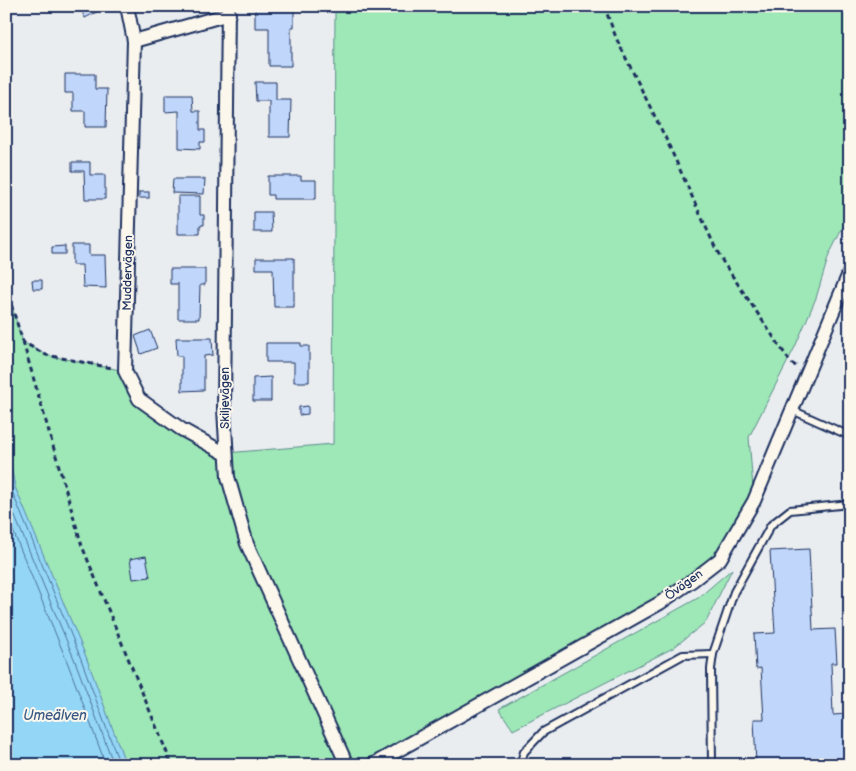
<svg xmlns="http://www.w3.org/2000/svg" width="856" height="771" font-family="'Balsamiq Sans',sans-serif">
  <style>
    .green { fill: #9ee7b6; stroke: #5c8b8a }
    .water { fill: #94d6f6; stroke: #6493b9 }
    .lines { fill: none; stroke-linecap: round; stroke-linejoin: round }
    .shore { stroke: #4b729b; stroke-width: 1 }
    .building { fill: #c0d6fa; stroke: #1b2f5e }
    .service-casing { stroke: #1b2f5e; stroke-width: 10 }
    .minor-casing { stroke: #1b2f5e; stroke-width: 16 }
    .path { stroke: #1b2f5e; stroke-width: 3; stroke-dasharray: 5 4; stroke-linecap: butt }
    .service { stroke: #fbf7ec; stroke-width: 6 }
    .minor { stroke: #fbf7ec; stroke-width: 12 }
    .labels { text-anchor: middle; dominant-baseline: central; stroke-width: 4; stroke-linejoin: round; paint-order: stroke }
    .street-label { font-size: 12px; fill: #1b2f5e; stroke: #fbf7ec }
    .water-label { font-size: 14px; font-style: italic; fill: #395984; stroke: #fbf7ec }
  </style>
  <rect width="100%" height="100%" fill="#e9edf0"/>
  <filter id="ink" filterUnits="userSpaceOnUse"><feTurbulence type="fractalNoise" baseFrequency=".02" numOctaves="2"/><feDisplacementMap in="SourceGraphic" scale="10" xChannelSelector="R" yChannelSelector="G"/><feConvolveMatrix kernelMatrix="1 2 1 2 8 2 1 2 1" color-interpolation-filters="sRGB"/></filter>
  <g filter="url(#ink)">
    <!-- green -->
    <g class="green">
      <path d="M335,6H850V213L829,255L816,298L795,347L749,437L754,501L720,559L693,580L375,765H126L86,657L15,487L6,443V288L23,342L46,355L125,371L139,399L226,453L333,444Z"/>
      <path d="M732,569L706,622L673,648L513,730L499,709L698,598Z"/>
    </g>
    <!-- water -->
    <path class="water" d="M6,443L15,487L86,657L126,765H6Z"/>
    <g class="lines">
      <!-- shore -->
      <g class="shore">
        <path d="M6,468L11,489L81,659L120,765"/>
        <path d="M6,495L75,661L114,765"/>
        <path d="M6,514L68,664L106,765"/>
      </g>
    </g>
    <!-- building -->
    <g class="building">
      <path d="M79,6H108L85,18Z"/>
      <path d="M255,9H294V27H291V66H269V28H255Z"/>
      <path d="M65,74H95V89H107L106,127H85V111H73V93H65Z"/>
      <path d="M255,82H276V100H291L290,137H269V101H256Z"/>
      <path d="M165,95H192L193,111H200V130H205V142H200V149L179,148V111L165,112Z"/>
      <path d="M72,162H90V175H105V199H85L84,171H72Z"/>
      <path d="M268,176H301V180H316V199H273V195H268Z"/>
      <path d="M173,179H205L204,194L172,193Z"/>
      <rect x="139" y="192" width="10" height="6"/>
      <path d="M178,196H200V215H204V225H200V234H178Z"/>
      <path d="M254,212H271L272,232H254Z"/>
      <path d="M72,245H89V255H105L106,288L83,287L82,265H72Z"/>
      <path d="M65,246V254H52V247Z"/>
      <path d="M256,258H294V307H274L273,269H256Z"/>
      <path d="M170,269H205V285H200L199,319H178V284H170Z"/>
      <path d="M32,280H42V289H33Z"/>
      <path d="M150,330L157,348L141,354L135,336Z"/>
      <path d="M176,338H212L213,355L204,356V390L182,391V356H177Z"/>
      <path d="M266,343H301V346H309V382H294V362H266Z"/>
      <path d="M271,377V401H253V378Z"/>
      <path d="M308,406V414L299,415V407Z"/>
      <path d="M809,549L813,630L835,629L837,663H831L833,715L848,714L850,765H756L754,719H764L761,668L756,669L754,634L775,633L770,551Z"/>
      <path d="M146,556L150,577L133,579L130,559Z"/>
    </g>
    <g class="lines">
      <!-- service casing -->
      <g class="service-casing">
        <g id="service">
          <path d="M792,410L850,436"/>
          <path d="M520,765L524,752L543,732L683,655L713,654"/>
          <path d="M712,765L711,669L713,654L734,592L771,525L790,510L850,504"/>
        </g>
      </g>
      <!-- minor casing -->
      <g class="minor-casing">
        <g id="minor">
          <path d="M127,6L134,41L125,371L139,399L181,429L226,454"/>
          <path d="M228,6L224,409L228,477L247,544L347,765"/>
          <path d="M134,41L229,14"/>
          <path d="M372,765L660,603L693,580L720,559L754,501L850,271"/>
        </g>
      </g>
      <!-- path -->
      <g class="path">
        <path d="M604,6L617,40L666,139L715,247L723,262L791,363L796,366"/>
        <path d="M6,288L23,342L46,355L112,368"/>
        <path d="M23,342L82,546L172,765"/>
      </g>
      <!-- service -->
      <use href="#service" class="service"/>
      <!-- minor -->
      <use href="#minor" class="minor"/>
    </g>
  </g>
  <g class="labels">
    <!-- street labels -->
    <g class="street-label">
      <text transform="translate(128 273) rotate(-89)">Muddervägen</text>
      <text transform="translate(225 398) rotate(-90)">Skiljevägen</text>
      <text transform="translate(684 585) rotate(-36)">Övägen</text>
    </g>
    <!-- water labels -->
    <g class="water-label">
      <text x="55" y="715">Umeälven</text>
    </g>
  </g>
  <!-- margin -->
  <rect width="856" height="771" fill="none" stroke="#fbf7ec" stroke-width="25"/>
  <rect x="12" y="12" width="831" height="746" fill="none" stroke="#1b2f5e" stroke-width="2" filter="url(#ink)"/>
</svg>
